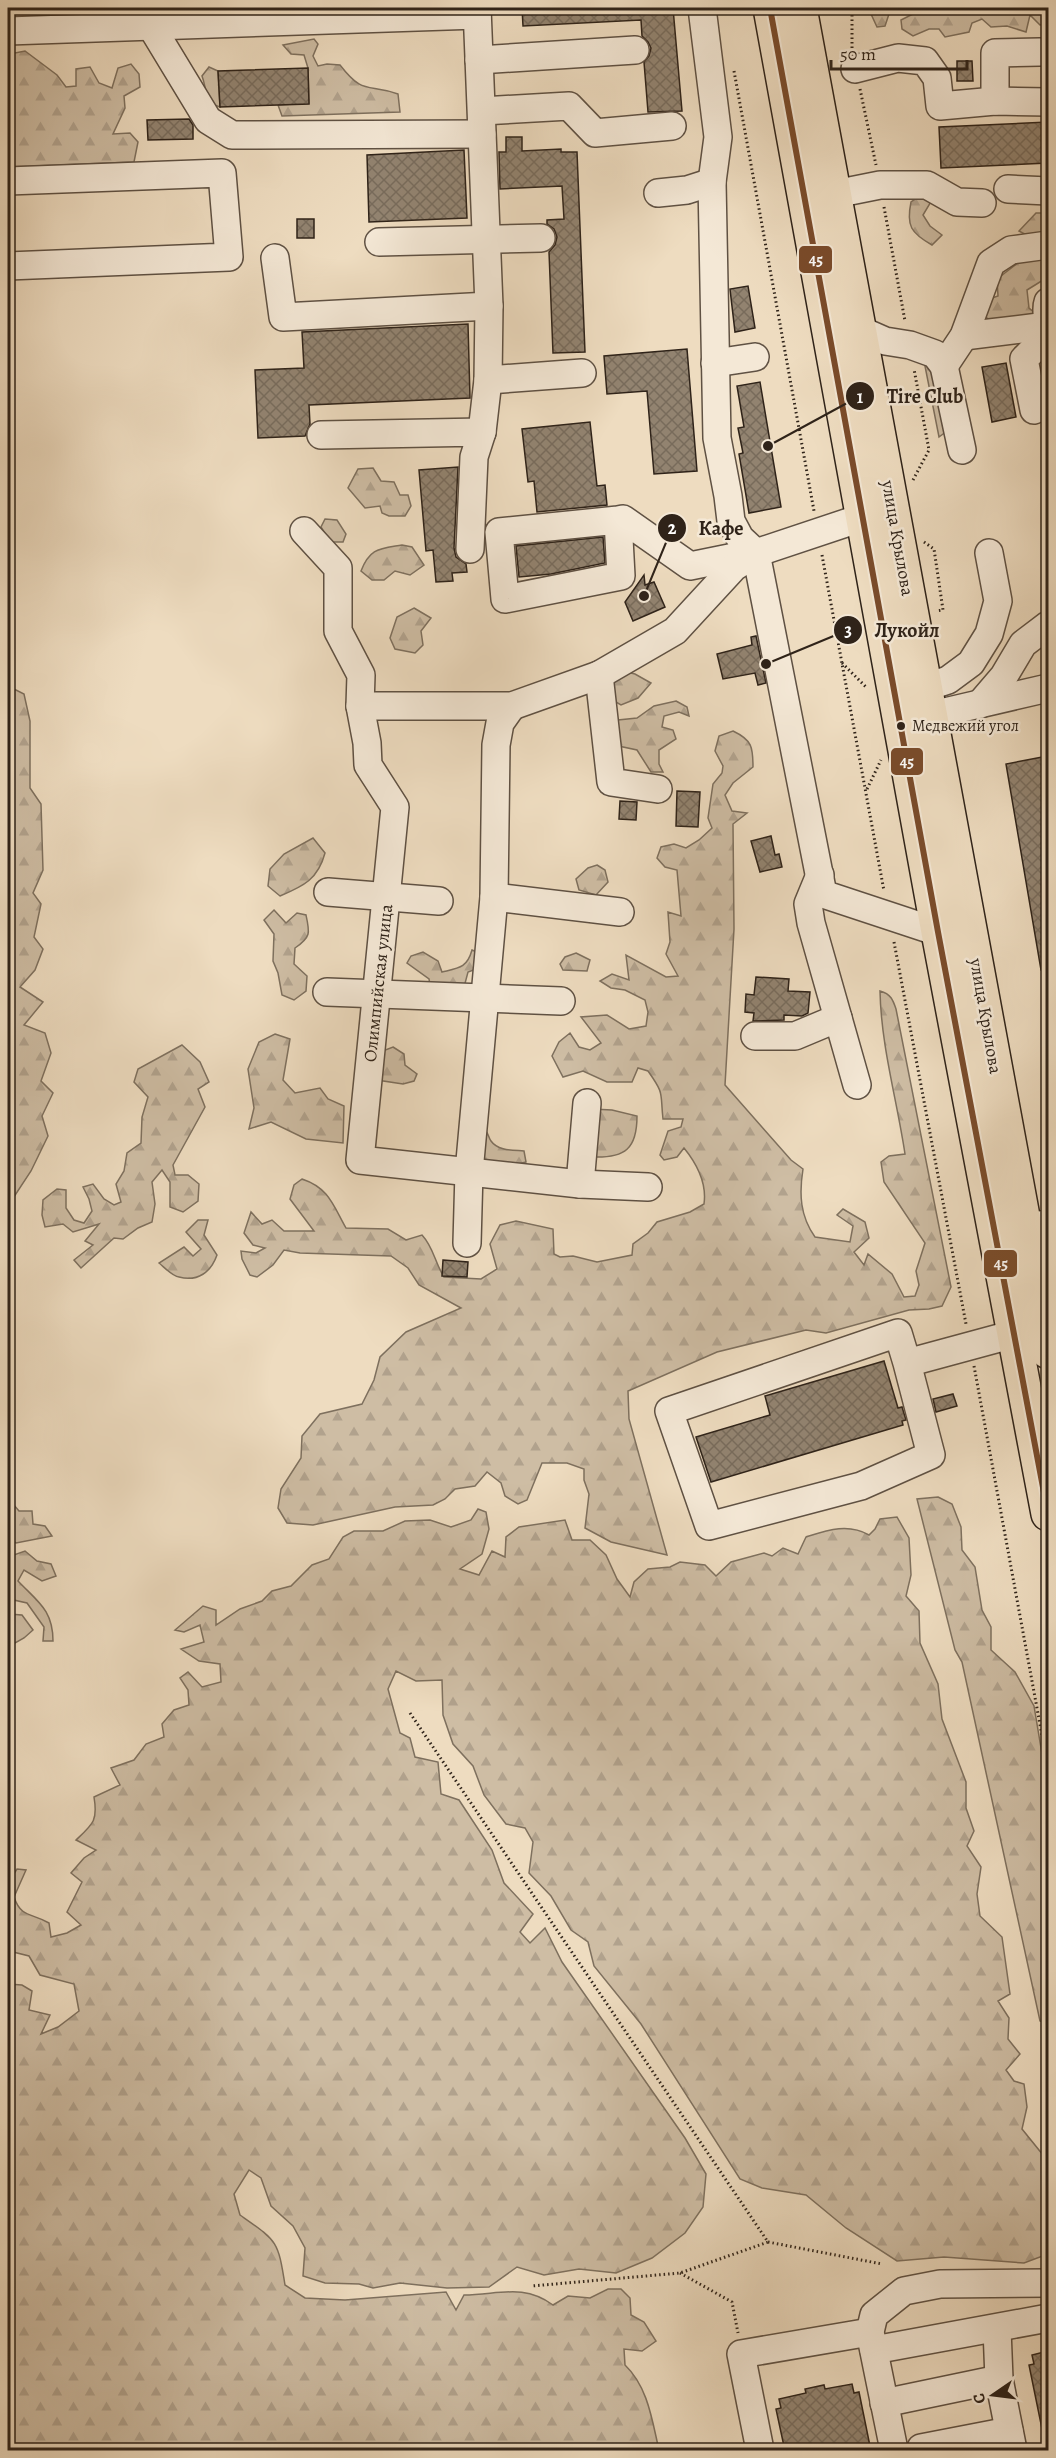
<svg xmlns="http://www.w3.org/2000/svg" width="1056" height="2458" font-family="Alegreya,serif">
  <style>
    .forest { fill: url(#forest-firs); stroke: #7e705e; stroke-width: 1.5 }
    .building { fill: url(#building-cross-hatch); stroke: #2f2319; stroke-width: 1.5 }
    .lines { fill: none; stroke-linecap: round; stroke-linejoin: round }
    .minor-casing { stroke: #5f5143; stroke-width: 30 }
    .major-casing { stroke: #2f2319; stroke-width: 36 }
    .path { stroke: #2f2319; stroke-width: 3; stroke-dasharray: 1.5 3; stroke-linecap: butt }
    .minor { stroke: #f4e8d6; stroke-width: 27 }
    .major { stroke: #eedcc0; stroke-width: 33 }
    .bus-1-casing { stroke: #f4e8d6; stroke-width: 10 }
    .bus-1 { stroke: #7a4b2a; stroke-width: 6 }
    .bus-dot { fill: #2f2319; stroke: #f4e8d6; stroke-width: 2 }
    .labels { text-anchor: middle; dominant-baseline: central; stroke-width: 5; stroke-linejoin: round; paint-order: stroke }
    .bus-label { font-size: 16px; fill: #2f2319; stroke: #f4e8d6; text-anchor: start }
    .street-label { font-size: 18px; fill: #2f2319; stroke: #f4e8d6 }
    .leader { fill: none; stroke: #2f2319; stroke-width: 2 }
    .callout-dot { fill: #2f2319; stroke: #f4e8d6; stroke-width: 2 }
    .mark-label { font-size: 18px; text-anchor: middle; font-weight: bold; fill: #fff }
    .callout-label { font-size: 20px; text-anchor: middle; font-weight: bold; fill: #2f2319; stroke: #f4e8d6; stroke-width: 5; stroke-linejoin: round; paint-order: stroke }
    .line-badge { stroke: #f4e8d6; stroke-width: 2 }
    .badge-label { font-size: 16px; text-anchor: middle; font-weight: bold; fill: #fff }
  </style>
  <defs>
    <pattern id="forest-firs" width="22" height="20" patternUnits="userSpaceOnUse" patternTransform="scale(1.5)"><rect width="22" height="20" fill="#cebda4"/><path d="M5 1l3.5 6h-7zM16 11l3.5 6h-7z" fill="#b1a28d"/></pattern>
    <pattern id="building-cross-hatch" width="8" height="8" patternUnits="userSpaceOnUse" patternTransform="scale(1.5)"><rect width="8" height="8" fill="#928370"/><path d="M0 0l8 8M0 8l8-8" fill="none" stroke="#786b5b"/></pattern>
  </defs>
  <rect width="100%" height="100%" fill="#eedcc0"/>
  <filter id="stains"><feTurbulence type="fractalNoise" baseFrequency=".00333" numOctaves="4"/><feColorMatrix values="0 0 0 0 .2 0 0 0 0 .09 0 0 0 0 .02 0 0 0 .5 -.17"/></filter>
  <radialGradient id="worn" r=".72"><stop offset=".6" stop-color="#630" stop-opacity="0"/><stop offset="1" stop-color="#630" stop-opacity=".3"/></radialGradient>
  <!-- forest -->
  <g class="forest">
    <path d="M875,8H963L967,11L974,10L973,8H1048V24L1040,25L1030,15L1026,32L1007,26L991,27L982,19L972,23L969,32L945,37L939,29H929L913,36L902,29L901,20L911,15L900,10L890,11L885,26L877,27L871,14Z"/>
    <path d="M314,39L318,44L313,56L318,66L327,64L340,65C364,96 367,83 398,94L400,112L282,116L278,105L309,103L308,68L304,55L291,54L283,45Z"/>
    <path d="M8,49L15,53L25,51L57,75L66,87L76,86V69L90,67L99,83L112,88L118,68L131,64L139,74L140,87L124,96L125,108L113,134L130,133L138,142L134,162L8,167Z"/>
    <path d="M209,67L218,71L220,107C204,102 207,89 202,76Z"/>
    <path d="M927,191L932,200L923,215L930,226L942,235L932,245C911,233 906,226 911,202Z"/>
    <path d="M1036,213H1048V237H1030L1019,231Z"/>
    <path d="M1048,253V277L1027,290L1029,308L1042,319L997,324L985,317L986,300L998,296L997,279L1023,259Z"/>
    <path d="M929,357L947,431L939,437L924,361Z"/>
    <path d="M373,468L381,481L394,482L400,495H408L411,506L405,516H389L382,513L380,506L365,508L348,488L358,469Z"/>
    <path d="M325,519L337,520L346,534L343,542H330L321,527Z"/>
    <path d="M402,545L412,547L424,565L410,575L395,571L384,580H372L361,571C370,548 379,549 402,545Z"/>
    <path d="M414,608L431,618L421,631L423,645L415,653L395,649L390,638L397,617Z"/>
    <path d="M623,671L635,674L651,683L638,698L621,705L609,698V681Z"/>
    <path d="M8,686L24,694L30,721V788L41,804L43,870L33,893L41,904L34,937L43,949L35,970L20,987L43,1002L24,1025L45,1033L51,1053L41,1081L53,1093L42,1116L48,1136L31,1171L8,1206Z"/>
    <path d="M676,701L687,707L689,716L679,712L664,716L662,727L673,730L676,739L659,750V764L663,772H651L637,750L614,745L611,731L618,720L637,718L654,706Z"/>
    <path d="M733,731C752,740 753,747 753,767L733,783L725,795L732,811L747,813L733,824L734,929L725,1085L791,1160L803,1169C799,1194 800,1216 815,1237L850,1242L853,1226L837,1215L843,1209L865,1222L869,1238L854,1252L864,1265L868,1254L892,1274L904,1297L915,1296L919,1285L916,1271L925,1243L884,1182L881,1162L889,1156L905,1154C897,1100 881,1046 880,991C891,994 893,1000 896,1009L951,1287L942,1306L929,1309L909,1310L826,1333L806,1330L717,1352L628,1391L629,1419L667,1555L611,1542L585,1528L589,1494L584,1480V1469L567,1463H542L527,1500L518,1504L505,1496L501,1483L487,1472L475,1486L455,1489L445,1499L433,1505L395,1507L313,1525L287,1523L278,1508L281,1489L301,1458L302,1436L320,1414L362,1404L374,1380L380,1357L406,1332L461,1308L419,1285L408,1268L391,1256L300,1253L284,1250L273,1265L257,1277L250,1275L242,1259L241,1251L256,1253L265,1248L253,1245L244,1233L251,1212L262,1224L272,1220L284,1231H314L290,1199L294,1185L302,1179C329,1188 333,1205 346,1228L388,1229L406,1240L422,1235C434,1248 434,1261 444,1277L481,1279L497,1269L490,1244L500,1225L516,1221L553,1229L554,1254L560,1257L573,1256L597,1262L632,1255L633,1244L648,1233L657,1222L690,1212L704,1204C707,1183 697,1164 684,1148L677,1157L664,1160L660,1155L668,1131L681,1127L683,1119H663C660,1092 665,1095 648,1071L638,1068L632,1082H607L583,1071L563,1077L552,1056L559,1042L570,1033L579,1047L590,1050L601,1043L581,1017L607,1015L629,1029L646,1026L648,1012L645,1000L625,990L611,988L600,981L612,974L629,980L626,955L666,977L678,976L666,954L670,942L668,912L681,916L677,870L665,867L657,858L661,847L674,844L686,848L699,840L712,828L708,818L713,784L722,773L723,766L715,751L719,736Z"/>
    <path d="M313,838L325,853C318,879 304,886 280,896L268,886L270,869L284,854Z"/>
    <path d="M597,865L605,870L608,882L596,895L579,890L576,879L588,868Z"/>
    <path d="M274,910L286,923L297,913L306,915C310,933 311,937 295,948L294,964L307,976L306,991L294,1000L282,995L278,973L273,961L274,934L264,920Z"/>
    <path d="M472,950L479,953V968L468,972L463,991H431L429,979L407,963L411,956L423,952L438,961L442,972C459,968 467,968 472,950Z"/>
    <path d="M576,953L590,960L587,971L563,970L560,964L565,957Z"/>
    <path d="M275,1034L290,1039L283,1080L295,1093L320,1088L328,1099L344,1106L343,1143L306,1139L271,1122L249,1129L254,1108L248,1069L259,1042Z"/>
    <path d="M182,1045L200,1062L209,1082L198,1089L205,1107L173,1165L175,1175H188L199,1184L198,1201L183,1212L170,1207V1182L162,1170L152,1182L155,1204L152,1222L138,1228L123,1239L114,1238L81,1268L74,1260L93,1245L85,1241L99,1224L73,1232L63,1224L45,1227L42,1215L43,1200L57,1189L66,1190V1208L74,1220L84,1223L92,1211L89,1199L83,1187L93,1184L104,1199L114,1205L121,1202L116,1184L124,1171L127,1153L141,1143L142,1117L148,1097L134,1082L138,1069Z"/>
    <path d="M393,1047L404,1054L405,1065L417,1074L414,1081L403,1084L377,1080L380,1052Z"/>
    <path d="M592,1109L612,1110L637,1116C637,1149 625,1158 593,1157Z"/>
    <path d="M484,1129C489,1133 488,1137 491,1141C498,1151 513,1150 524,1151L526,1162C503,1168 494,1167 475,1153Z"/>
    <path d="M198,1220H208L204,1235L217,1255C211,1272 198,1282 179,1277C172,1276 164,1267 159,1263L184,1247L193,1256L201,1249L186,1232Z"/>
    <path d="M8,1488L13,1504L19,1511H32L33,1524L45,1526L52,1536L16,1543L8,1538Z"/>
    <path d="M938,1497L952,1504L961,1527L962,1550L975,1567L982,1610L991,1627V1650L1015,1672L1034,1706L1048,1790V2024L1040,2021L962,1662L955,1650L917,1499Z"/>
    <path d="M478,1509L486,1512L489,1529L482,1554L460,1569L479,1575L492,1551L505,1557L506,1537L519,1527L565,1520L572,1540H590L606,1555L617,1579L630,1597L634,1582L648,1569L670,1567L680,1562L705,1565L716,1576L731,1562L764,1553L772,1556L783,1548L798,1554L806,1537C828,1530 848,1523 869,1535L875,1529L880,1519L897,1517L909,1538L911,1575L906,1596L919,1611L920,1643L938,1684L942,1719L966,1782V1808L974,1831L967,1846L981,1867L977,1894L980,1916L1002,1937L1010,1994L998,2001L1009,2018L1008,2039L1020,2054L1006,2070L1014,2081L1024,2084L1027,2107L1022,2129L1043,2155L1048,2165V2254L1024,2263L944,2257L897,2261L846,2228L806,2195L762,2188L740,2179L641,2024L594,1966L588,1942L571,1930L551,1896L529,1873L533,1842L525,1828L506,1824L484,1795L473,1766L453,1744L443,1715L442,1680L416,1681L396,1671L388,1689L400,1733L410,1738L415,1757L438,1762L441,1794L459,1800L492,1850L504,1883L533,1914L520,1932L530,1943L545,1928L562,1962L685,2138L706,2174L703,2207L685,2233L652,2258L616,2273L579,2269L544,2275L517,2267L489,2287L447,2288L400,2283L373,2288L359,2284L325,2283L303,2276L305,2248L293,2226L271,2206L261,2178L249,2170L234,2194L240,2215C277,2241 278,2240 285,2285L305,2298L345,2300L446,2292L456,2310L464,2295C498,2295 523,2283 553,2305L568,2296L590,2298L608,2289H621L630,2298L631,2315L644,2322L656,2341L642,2351L624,2349L625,2365C648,2387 652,2420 659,2450H8V1984L22,1985L32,1991L29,2010L50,2015L41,2034L58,2027L79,2011L74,1984L40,1975L29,1956L9,1951L8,1954V1883L17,1869L26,1870L14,1897C21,1918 32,1913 49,1923L51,1937L67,1933L81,1925L67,1912L82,1882L71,1873L84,1858L96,1850L76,1840C93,1824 98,1821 94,1797L120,1785L111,1768L134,1760L146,1744L164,1737L162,1724L174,1710L189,1705L188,1690L180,1678L188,1672L202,1687L221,1682L220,1664L199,1661L181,1649L204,1642L200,1625L184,1632L175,1630L203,1606L216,1610V1625L240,1609L262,1601L272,1591L291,1586L312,1565L329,1559L343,1537L354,1531H383L405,1521L430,1520L451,1527L471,1520Z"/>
    <path d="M25,1551L37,1561L51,1564L56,1576L42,1581L24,1570L18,1581C38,1602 53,1610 53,1641H43L44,1627L27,1603L9,1599L8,1605V1557Z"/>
    <path d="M8,1614L22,1615L33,1630L24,1638L8,1647Z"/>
  </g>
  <!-- building -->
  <g class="building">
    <path d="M522,8H673L682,111L648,112L644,62L649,56L651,48L648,42L642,36L641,20L523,26Z"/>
    <path d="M957,61H972L973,81H957Z"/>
    <path d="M308,68L309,104L220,107L218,71Z"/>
    <path d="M189,119L193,125V139L148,140L147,120Z"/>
    <path d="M1048,122V163L941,168L939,127Z"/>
    <path d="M506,137H522V151L561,149V152H577L585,352L553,353L549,252L555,245L557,237L554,229L547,224V220L564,219L562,186L500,189L499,152H506Z"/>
    <path d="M464,150L467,218L369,222L367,155Z"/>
    <rect x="297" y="219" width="17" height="19"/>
    <path d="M748,286L755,328L735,332L730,289Z"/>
    <path d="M468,324L470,398L309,405L310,424L305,436L258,438L255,370L304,368L302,332Z"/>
    <path d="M687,349L697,471L654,474L647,391L607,394L604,356Z"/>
    <path d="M1006,363L1016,417L992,422L982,367Z"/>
    <path d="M760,382L781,507L749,513L739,454L743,453L738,428L744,427L737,386Z"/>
    <path d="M590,422L597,486L605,485L607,505L537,512L534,481L528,482L522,429Z"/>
    <path d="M458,467L454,548L456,557L466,564L467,572L452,573L453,581L436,582L433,550L426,551L419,470Z"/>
    <path d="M603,537L605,563L551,574L519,577L516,546Z"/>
    <path d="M644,575L645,585L654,582L665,607L633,621L625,602Z"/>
    <path d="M756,636L766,683L758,685L755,673L723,679L717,654L752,645L751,637Z"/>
    <path d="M1048,756V969L1041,970L1006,764Z"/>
    <path d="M677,791L700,792L698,827L676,826Z"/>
    <path d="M620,801L637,802L636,820L619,819Z"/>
    <path d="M771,836L775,855L779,854L782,867L760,872L751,841Z"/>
    <path d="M756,977L789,979L788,991L810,992L808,1013L802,1016L784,1015V1020L753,1021L754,1013L745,1012L746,994L754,995Z"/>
    <path d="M443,1260L468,1262L467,1277L442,1276Z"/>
    <path d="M884,1361L898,1408L902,1407L906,1420L902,1421L903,1425L711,1482L696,1437L770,1415L765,1396Z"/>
    <path d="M953,1394L957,1406L936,1412L933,1399Z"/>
    <path d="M1048,2351V2428L1042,2429L1029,2365L1034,2364L1032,2355Z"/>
    <path d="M852,2384L854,2393L859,2392L871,2451H785L776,2409L781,2408L779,2399L806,2393L805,2389L824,2385L825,2389Z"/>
  </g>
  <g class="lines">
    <!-- minor casing -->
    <g class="minor-casing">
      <g id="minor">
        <path d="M477,8L489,306L488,380L482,432"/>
        <path d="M702,8L718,137L712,182L717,438L728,496L731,521L740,538L756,553L823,894L938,932"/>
        <path d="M151,26L208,120L232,135L482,134"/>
        <path d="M8,31L477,15"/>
        <path d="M479,60L635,50"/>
        <path d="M855,69L898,58L925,61L937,78L940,106L995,101L1048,102"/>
        <path d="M995,101V53L1040,52"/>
        <path d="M482,111L569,106L595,133L672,126"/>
        <path d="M8,181L222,173L229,257L8,266"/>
        <path d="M1008,189L1048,191"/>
        <path d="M658,193L687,190L712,182"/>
        <path d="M835,194L880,185H927L957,202L982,203"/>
        <path d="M379,242L541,238"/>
        <path d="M275,258L283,317L489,306"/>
        <path d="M860,330L885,341L910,345L935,354L944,366L962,450"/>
        <path d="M964,336L1047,326"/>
        <path d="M715,363L755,357"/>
        <path d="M944,366L964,336L991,263L1011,250L1048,245"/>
        <path d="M488,380L582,373"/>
        <path d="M1034,410L1024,359C1033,350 1044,340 1047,327C1049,318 1045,310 1048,302"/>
        <path d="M321,435L482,432L474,457L470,549"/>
        <path d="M618,520L621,576L505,599L499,532L618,520L623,519L690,566L749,554"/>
        <path d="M304,531L338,568V631L361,675L360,706L367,743L368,765L395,807L360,1160L580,1184L648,1187"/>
        <path d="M599,675L611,782L658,789"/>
        <path d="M927,687L948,680L971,663L989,634L998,601L989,553"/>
        <path d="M980,704L1004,676L1023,644L1048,625"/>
        <path d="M360,706H512L599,675L675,631L734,567L756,553L864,517"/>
        <path d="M932,715L1048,688"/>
        <path d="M820,875L808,904L811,923L857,1085"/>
        <path d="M328,892L439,901"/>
        <path d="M494,897L620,912"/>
        <path d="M327,992L561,1001"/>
        <path d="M755,1036H795L838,1018"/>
        <path d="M580,1184L587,1103"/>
        <path d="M1025,1227L1048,1224"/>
        <path d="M467,1243L469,1172L494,897L496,745L500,723L512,706"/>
        <path d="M907,1363L931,1455L861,1486L709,1526L669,1411L898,1333L907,1363L1014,1334"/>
        <path d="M997,2329L999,2379L1013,2450"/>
        <path d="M874,2350L1048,2318"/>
        <path d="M884,2403L999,2379"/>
        <path d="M921,2448L1009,2431"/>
        <path d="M760,2450L741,2354L870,2332"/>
        <path d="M894,2450L870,2332L874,2315L904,2291L940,2284L1048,2283"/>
      </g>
    </g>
    <!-- major casing -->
    <g class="major-casing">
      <g id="major">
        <path d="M770,8L938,932L1048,1514"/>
        <path d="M800,8L1048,1352"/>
      </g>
    </g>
    <!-- path -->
    <g class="path">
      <path d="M852,48V8"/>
      <path d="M734,71L814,511"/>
      <path d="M860,89L876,165"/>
      <path d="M884,207L905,321"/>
      <path d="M913,480L929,450L914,369"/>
      <path d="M924,542L934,549L943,610L936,611"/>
      <path d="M822,555L884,891"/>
      <path d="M836,628L859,626"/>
      <path d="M842,663L867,688"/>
      <path d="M867,789L881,760"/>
      <path d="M894,942L966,1324"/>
      <path d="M974,1366L1048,1768"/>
      <path d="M410,1713L768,2242L680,2273L532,2286"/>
      <path d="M768,2242L882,2264"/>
      <path d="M680,2273L732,2302L738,2333"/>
    </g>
    <!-- minor -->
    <use href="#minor" class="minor"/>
    <!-- major -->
    <use href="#major" class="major"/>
    <!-- bus-1 casing -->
    <g class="bus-1-casing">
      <path id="bus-1" d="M770,8L938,932L1048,1514"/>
    </g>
    <!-- bus-1 -->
    <use href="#bus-1" class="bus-1"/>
  </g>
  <!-- markers -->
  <circle class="bus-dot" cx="901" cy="726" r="5"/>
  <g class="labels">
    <!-- bus labels -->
    <g class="bus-label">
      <text x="912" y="726">Медвежий угол</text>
    </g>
    <!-- street labels -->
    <g class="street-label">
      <text transform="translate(898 538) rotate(80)">улица Крылова</text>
      <text transform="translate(378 983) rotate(-84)">Олимпийская улица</text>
      <text transform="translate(986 1016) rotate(80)">улица Крылова</text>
    </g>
  </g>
  <!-- callouts -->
  <path class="leader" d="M768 446L860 396M644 596L672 528M766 664L848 630"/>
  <g class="callout-dot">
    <circle cx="768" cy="446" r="6"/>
    <circle cx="644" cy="596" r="6"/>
    <circle cx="766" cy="664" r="6"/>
    <circle cx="860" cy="396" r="15"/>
    <circle cx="672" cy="528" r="15"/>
    <circle cx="848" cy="630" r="15"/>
  </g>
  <g class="mark-label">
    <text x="860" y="403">1</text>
    <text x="672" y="534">2</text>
    <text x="848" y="636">3</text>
  </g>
  <g class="callout-label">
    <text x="925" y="403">Tire Club</text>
    <text x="721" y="535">Кафе</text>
    <text x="907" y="637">Лукойл</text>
  </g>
  <g class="line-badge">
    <rect x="798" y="245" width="35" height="29" rx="6" fill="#7a4b2a"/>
    <rect x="890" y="747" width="34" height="29" rx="6" fill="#7a4b2a"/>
    <rect x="983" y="1249" width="35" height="29" rx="6" fill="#7a4b2a"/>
  </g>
  <g class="badge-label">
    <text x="816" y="265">45</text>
    <text x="907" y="767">45</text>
    <text x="1001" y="1269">45</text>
  </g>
  <!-- margin -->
  <rect width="1056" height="2458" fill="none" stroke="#eedcc0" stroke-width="30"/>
  <rect x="9" y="9" width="1038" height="2440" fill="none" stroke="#2f2319" stroke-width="3"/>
  <rect x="15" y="15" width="1026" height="2428" fill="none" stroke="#2f2319" stroke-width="1.5"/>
  <!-- north arrow -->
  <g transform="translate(993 2395) rotate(256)" stroke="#f4e8d6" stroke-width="4.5" paint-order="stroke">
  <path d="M0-4.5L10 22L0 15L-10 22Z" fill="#2f2319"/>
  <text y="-9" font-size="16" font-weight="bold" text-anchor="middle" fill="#2f2319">С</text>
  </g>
  <!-- scale -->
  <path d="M831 60v9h136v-9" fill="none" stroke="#2f2319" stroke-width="3"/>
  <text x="840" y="60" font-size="18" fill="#2f2319" stroke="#f4e8d6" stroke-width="4.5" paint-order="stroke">50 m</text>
  <rect width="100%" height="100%" filter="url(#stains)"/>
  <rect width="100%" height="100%" fill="url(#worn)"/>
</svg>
